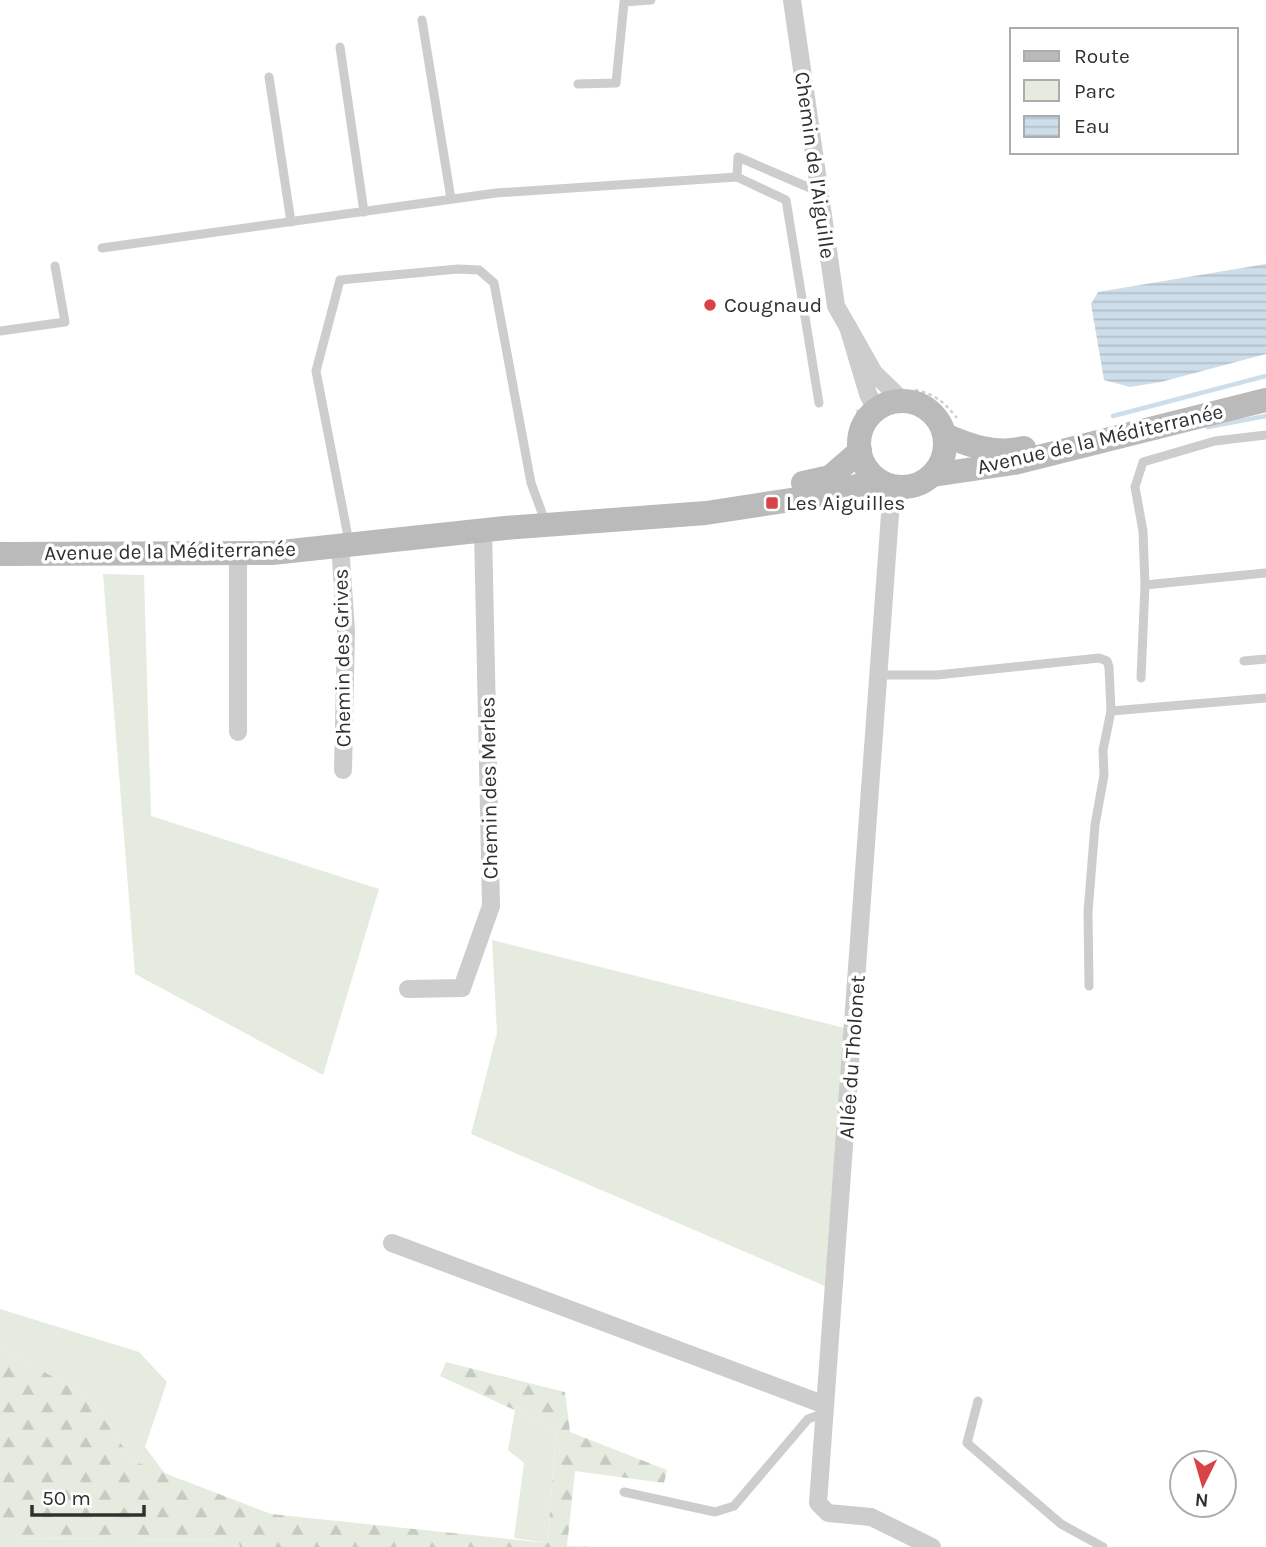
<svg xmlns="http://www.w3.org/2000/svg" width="1266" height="1547" font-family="Karla,sans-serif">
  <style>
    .green { fill: #e5ecdf }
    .forest { fill: url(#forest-firs) }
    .water { fill: url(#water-rules) }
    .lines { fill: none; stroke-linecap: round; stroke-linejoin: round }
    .stream { stroke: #cddeea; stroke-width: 4.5 }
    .path { stroke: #cdcdcd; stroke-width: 2.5; stroke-dasharray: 3.5 3.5; stroke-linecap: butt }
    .lane { stroke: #cdcdcd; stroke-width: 9 }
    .street { stroke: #cdcdcd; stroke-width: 18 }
    .secondary { stroke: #bababa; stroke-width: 24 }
    .poi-dot { fill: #d74347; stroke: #fff; stroke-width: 2.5 }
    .labels { text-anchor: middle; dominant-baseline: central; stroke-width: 7; stroke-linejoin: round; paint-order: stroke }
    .street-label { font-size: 21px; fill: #303030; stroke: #fff }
    .poi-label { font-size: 21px; fill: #303030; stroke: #fff; text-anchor: start }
  </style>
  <defs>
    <pattern id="forest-firs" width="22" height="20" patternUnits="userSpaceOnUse" patternTransform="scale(1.75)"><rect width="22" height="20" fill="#e5ecdf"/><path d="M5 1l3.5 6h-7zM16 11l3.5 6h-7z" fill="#c5cbc0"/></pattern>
    <pattern id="water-rules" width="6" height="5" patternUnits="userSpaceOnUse" patternTransform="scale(1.75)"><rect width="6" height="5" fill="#cddeea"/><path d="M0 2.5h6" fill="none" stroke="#b0bfc9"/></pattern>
  </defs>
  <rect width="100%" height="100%" fill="#fff"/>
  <!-- green -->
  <g class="green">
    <path d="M103,574L144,575L151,816L379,889L323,1075L135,974Z"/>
    <path d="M492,940L845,1028L827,1287L471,1134L497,1033Z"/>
    <path d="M0,1309L139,1352L167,1382L145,1447L166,1475L133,1461L88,1396L0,1348Z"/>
    <path d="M515,1410L556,1429L548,1543L514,1538L524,1463L508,1450Z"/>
    <path d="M0,1538L239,1540L240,1547H0Z"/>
  </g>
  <!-- forest -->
  <path class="forest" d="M0,1348L88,1396L133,1461L271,1514L548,1543L556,1429L440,1376L446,1362L565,1392L570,1432L667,1470L664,1483L575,1471L567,1546L595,1547H240L238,1540L0,1538Z"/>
  <!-- water -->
  <path class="water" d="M1266,264V354L1161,382L1130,387L1104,380L1091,304L1098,292Z"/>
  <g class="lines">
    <!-- stream -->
    <g class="stream">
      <path d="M1113,416L1266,376"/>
      <path d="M1208,427L1266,416"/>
    </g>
    <!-- path -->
    <g class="path">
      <path d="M915,390C935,394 944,402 957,418"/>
      <path d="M855,434L858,409"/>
    </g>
    <!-- lane -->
    <g class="lane">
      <path d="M422,20L451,199"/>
      <path d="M340,47L364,212"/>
      <path d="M269,77L291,222"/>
      <path d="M578,84L616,83L624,2L651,0"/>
      <path d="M817,191L738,157L737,177L786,200L819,403"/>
      <path d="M102,248L496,193L737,177"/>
      <path d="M0,331L65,322L55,266"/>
      <path d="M349,542L316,371L340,280L458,269L479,270L494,283L531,483L545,521"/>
      <path d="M1265,573L1145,585L1143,531L1135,487L1143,462L1215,441L1266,435"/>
      <path d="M1244,661L1266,659"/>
      <path d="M880,675H937L1099,658L1107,661L1109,667L1111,711L1266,698"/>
      <path d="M1141,678L1145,585"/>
      <path d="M1089,986L1088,912L1095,825L1104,775L1103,750L1111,711"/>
      <path d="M978,1401L967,1443L1061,1524L1103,1547"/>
      <path d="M624,1492L715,1512L734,1506L808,1419L825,1413"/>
    </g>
    <!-- street -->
    <g class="street">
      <path d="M792,0L836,306L848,327"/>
      <path d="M876,409L868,394L848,327L874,373L903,401"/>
      <path d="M892,487L818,1503L828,1513L871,1517L932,1547"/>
      <path d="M340,545L346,631L343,770"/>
      <path d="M238,732V554"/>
      <path d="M408,989L462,988L491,906L483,530"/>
      <path d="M392,1243L825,1405"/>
    </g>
    <!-- secondary -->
    <g class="secondary">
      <circle cx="902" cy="444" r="43"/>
      <path d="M945,435C970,446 996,455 1024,448"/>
      <path d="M933,475L1014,463L1266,400"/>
      <path d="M803,483L830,477L860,451"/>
      <path d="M0,554L272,553L505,528L706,513L804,498L879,481"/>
    </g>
  </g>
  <!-- markers -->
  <g class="poi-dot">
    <circle cx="710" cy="305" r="7"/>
    <rect x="765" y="496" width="14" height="14" rx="3.5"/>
  </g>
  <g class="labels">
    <!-- street labels -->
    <g class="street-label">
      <text transform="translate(815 165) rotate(82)">Chemin de l'Aiguille</text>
      <text transform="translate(1100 439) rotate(-13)">Avenue de la Méditerranée</text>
      <text transform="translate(170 551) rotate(-1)">Avenue de la Méditerranée</text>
      <text transform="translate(342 658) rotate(-91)">Chemin des Grives</text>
      <text transform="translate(489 788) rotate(-91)">Chemin des Merles</text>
      <text transform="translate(852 1057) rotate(-86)">Allée du Tholonet</text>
    </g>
    <!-- poi labels -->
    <g class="poi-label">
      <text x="724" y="305">Cougnaud</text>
      <text x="786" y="503">Les Aiguilles</text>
    </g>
  </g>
  <!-- legend -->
  <rect x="1010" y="28" width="228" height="126" fill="#ffffff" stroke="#acacac" stroke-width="2"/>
  <rect x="1024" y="51" width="35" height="10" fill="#bababa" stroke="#acacac" stroke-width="2"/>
  <text x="1074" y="63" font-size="21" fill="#303030">Route</text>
  <rect x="1024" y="80" width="35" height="21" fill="#e5ecdf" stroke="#acacac" stroke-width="2"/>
  <text x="1074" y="98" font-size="21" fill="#303030">Parc</text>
  <rect x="1024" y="116" width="35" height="21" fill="url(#water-rules)" stroke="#acacac" stroke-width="2"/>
  <text x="1074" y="133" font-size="21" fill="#303030">Eau</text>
  <!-- north arrow -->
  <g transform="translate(1203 1484) rotate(185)"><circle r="33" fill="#ffffff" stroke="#acacac" stroke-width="2"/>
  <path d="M0-5L12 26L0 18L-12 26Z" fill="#d74347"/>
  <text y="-10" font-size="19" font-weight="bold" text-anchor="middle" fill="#303030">N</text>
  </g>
  <!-- scale -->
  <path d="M32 1505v10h112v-10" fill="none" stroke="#303030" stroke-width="3.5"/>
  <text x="42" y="1505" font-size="21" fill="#303030" stroke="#ffffff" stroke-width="5" paint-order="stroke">50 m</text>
</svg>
